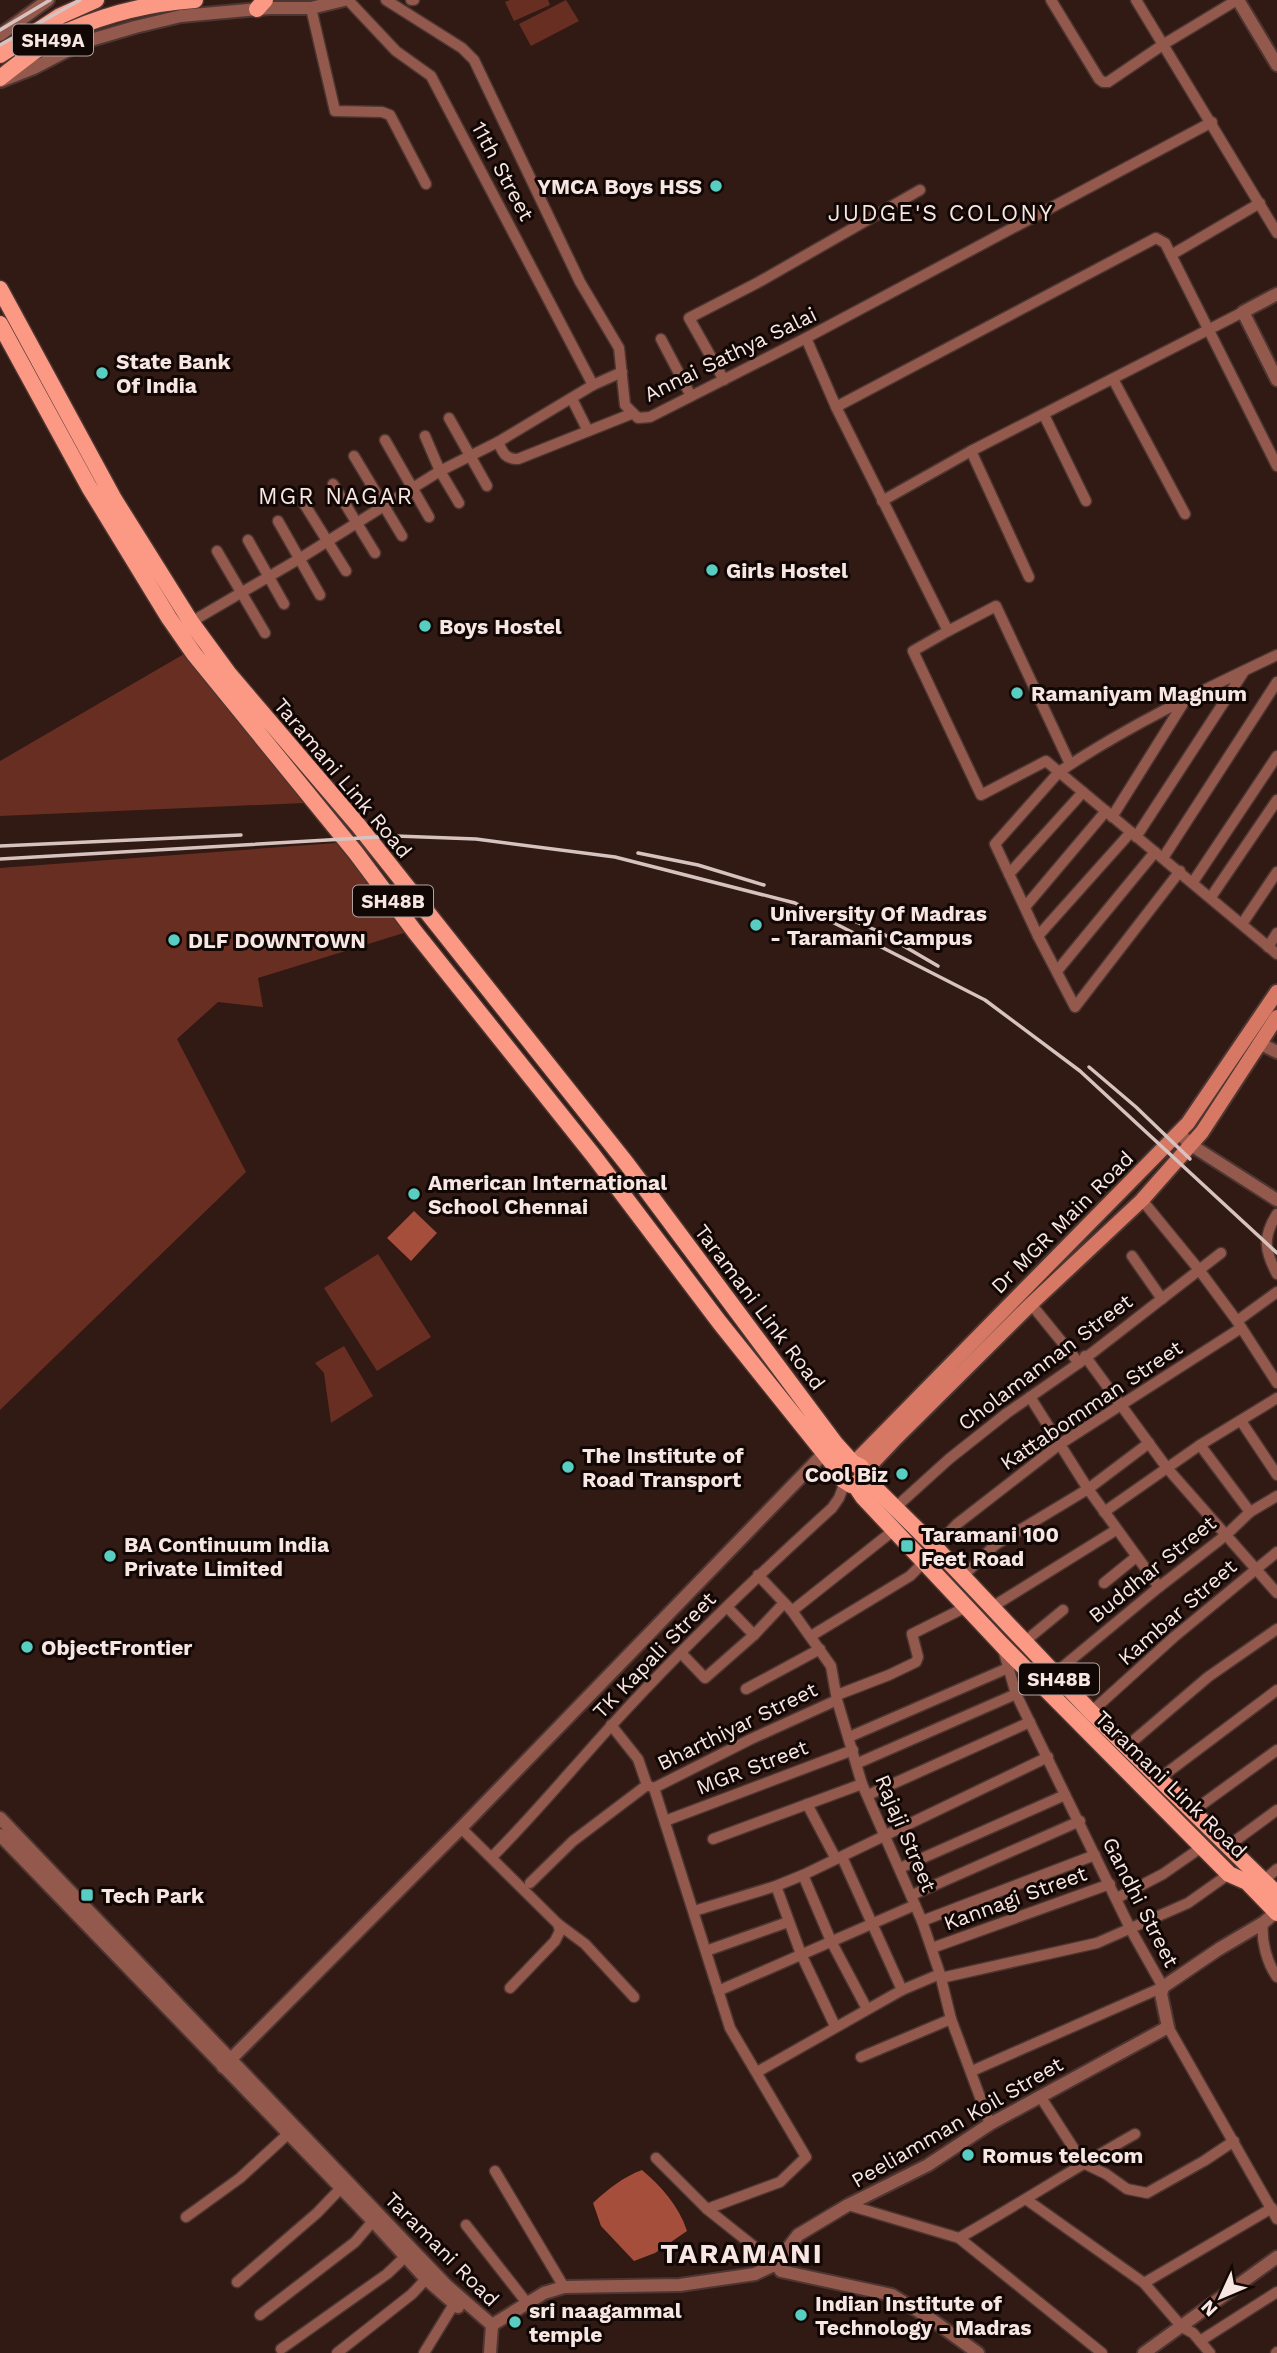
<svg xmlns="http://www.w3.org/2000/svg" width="1277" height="2353" font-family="'Work Sans',sans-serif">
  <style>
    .green { fill: #692e22 }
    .water { fill: #a54e3c }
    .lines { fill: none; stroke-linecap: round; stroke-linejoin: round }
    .minor-casing { stroke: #4d3631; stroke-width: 13 }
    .tertiary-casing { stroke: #4d3631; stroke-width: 16 }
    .secondary-casing { stroke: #4d3631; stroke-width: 18 }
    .primary-casing { stroke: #4d3631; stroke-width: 19 }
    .minor { stroke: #94594d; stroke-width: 10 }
    .tertiary { stroke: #94594d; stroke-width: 12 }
    .secondary { stroke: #d67864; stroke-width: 14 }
    .primary { stroke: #fb9984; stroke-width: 16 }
    .rail { stroke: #d6c3bf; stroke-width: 3.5 }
    .poi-dot { fill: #57cec1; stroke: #110705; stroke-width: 2.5 }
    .labels { text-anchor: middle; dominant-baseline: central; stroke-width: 6; stroke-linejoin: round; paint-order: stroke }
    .shield { fill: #110705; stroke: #b3a3a0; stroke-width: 2 }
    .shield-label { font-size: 19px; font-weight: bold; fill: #f8e6e2 }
    .street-label { font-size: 21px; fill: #f8e6e2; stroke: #110705 }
    .poi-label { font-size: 21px; font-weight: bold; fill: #f8e6e2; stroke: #110705; text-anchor: start }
    .neighbourhood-label { font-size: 23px; letter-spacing: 2px; fill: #f8e6e2; stroke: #110705 }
    .district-label { font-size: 28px; font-weight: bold; letter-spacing: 2px; fill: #f8e6e2; stroke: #110705 }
  </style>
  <rect width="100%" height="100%" fill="#311914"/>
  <!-- green -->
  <g class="green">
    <path d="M510,0H548L550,5L514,21L505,2Z"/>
    <path d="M566,0L579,21L531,46L519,24Z"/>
    <path d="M184,654L304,803L0,816V761Z"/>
    <path d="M336,843L407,932L258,978L263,1007L218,1002L177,1039L246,1172L0,1410V868Z"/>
    <path d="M378,1254L431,1337L377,1371L324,1288Z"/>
    <path d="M344,1346L373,1396L331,1423L324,1373L315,1363Z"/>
  </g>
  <!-- water -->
  <g class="water">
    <path d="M414,1211L437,1233L411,1261L387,1238Z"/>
    <path d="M642,2170C661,2186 679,2206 687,2231L655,2253L634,2261L601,2226L593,2203C608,2189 623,2177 642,2170Z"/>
  </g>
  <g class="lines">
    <!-- minor casing -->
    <g class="minor-casing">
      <g id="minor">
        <path d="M348,0L396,51L431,76L593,385"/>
        <path d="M386,0L462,48L474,60L580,282L619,348L625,405L638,418L650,417L806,338L1212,122"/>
        <path d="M411,0H414"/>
        <path d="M1051,0L1099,79L1103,82H1108L1164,44L1237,0"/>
        <path d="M1136,0L1277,233"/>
        <path d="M311,8L335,111L382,112L390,115L426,184"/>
        <path d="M1171,255L1260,203"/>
        <path d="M806,338L836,407L948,631L913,651L981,795L1046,761L1059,772L995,844L1038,936L1075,1007L1180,871"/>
        <path d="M661,339L691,396"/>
        <path d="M1113,379L1185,514"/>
        <path d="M724,380L689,318L757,283L920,190"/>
        <path d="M572,399L588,431"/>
        <path d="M836,407L1156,238L1165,243L1277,466"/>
        <path d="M1044,415L1086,501"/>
        <path d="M449,418L487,486"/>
        <path d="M425,436L440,471L459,503"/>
        <path d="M385,440L429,517"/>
        <path d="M498,442C503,453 505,459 518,459L631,414"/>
        <path d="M971,451L1029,577"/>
        <path d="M354,456L402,536"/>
        <path d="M333,484L375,553"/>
        <path d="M882,501L971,451L1243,312"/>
        <path d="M303,502L346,571"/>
        <path d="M278,521L320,595"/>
        <path d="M248,540L284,604"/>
        <path d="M217,551L265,633"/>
        <path d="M191,622L299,559L440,471L498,442L593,385L622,372"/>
        <path d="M948,631L996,606L1070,764"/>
        <path d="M1277,655C1203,690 1127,726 1059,772L1277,954"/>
        <path d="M1112,817L1184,702"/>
        <path d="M1136,837L1243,673"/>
        <path d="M1163,858L1277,682"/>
        <path d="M1009,874L1083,792"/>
        <path d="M1193,882L1277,756"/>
        <path d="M1211,897L1277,800"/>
        <path d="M1025,907L1106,811"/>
        <path d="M1242,924L1277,872"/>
        <path d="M1038,936L1131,832"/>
        <path d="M1268,947L1277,933"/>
        <path d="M1057,971L1155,852"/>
        <path d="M1142,1200L1200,1271L1237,1321L1277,1383"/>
        <path d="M1277,1214C1262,1237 1265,1252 1277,1274"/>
        <path d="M1132,1256L1162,1299"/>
        <path d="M1031,1304L1079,1363"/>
        <path d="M1237,1321L1277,1292"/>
        <path d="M1085,1356L1167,1468L1277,1593"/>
        <path d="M1030,1397L1088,1489L1159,1587"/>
        <path d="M1241,1421L1277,1475"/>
        <path d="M1200,1445L1250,1512"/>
        <path d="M896,1507L949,1459L1007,1413L1079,1363L1221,1253"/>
        <path d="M1104,1512L1200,1445L1277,1398"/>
        <path d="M935,1547L957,1524L1060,1444L1241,1328"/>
        <path d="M758,1575L792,1611L831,1666L837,1700L862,1784L922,1921L940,1974L951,2019L990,2124"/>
        <path d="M963,1576L995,1545L1088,1489L1149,1443"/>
        <path d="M1104,1583L1136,1557"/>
        <path d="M727,1607L754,1635"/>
        <path d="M992,1607L1116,1530"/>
        <path d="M792,1611L894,1530"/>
        <path d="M811,1636L910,1576L924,1562"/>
        <path d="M1024,1642L1063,1610"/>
        <path d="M682,1654L705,1678L754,1635L784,1603"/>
        <path d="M1054,1674L1159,1587L1226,1535L1250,1512L1277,1496"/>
        <path d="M746,1689L820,1649"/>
        <path d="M837,1695L889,1675L916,1662L918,1657L912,1634L966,1607"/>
        <path d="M1091,1712L1174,1637L1277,1552"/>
        <path d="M611,1725L638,1759L647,1785L654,1788L730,2028L806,2157L780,2182L707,2209"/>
        <path d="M849,1737L1008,1668"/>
        <path d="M1126,1747L1208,1677L1277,1629"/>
        <path d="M858,1763L1016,1694"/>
        <path d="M1160,1778L1277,1690"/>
        <path d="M654,1788L751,1739L837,1700"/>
        <path d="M868,1795L1030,1722"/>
        <path d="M807,1804L836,1859"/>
        <path d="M1193,1811L1277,1750"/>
        <path d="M665,1821L853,1750"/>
        <path d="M461,1828L558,1924L560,1931L555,1941L510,1988"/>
        <path d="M713,1839L862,1784"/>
        <path d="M1228,1846L1277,1810"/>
        <path d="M492,1857C534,1815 571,1770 611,1726C680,1650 756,1577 832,1508L839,1498L845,1482"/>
        <path d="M842,1857L902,1990"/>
        <path d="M900,1868L1065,1795"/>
        <path d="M803,1875L831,1941L867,2009"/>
        <path d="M1262,1882L1277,1869"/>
        <path d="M530,1883L573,1841L647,1785"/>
        <path d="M776,1886L801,1954L835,2026"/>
        <path d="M912,1895L1080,1821"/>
        <path d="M1117,1898L1163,1874L1202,1847"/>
        <path d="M694,1911L776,1886L803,1875L1048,1757"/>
        <path d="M922,1921L1095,1855"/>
        <path d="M1263,1923C1261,1941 1267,1963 1277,1977"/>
        <path d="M558,1924L585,1944L634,1997"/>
        <path d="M932,1948L1110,1884"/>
        <path d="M706,1951L788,1922"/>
        <path d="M941,1978L1097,1943L1188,1903L1229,1874"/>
        <path d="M718,1991L915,1905"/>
        <path d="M1168,2027L1277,2219"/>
        <path d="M861,2057L951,2019"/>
        <path d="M972,2071L1163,1987L1131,1930L1016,1694L1003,1649"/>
        <path d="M757,2072L902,1990L940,1974"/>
        <path d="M1040,2096L1083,2163L1106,2174L1127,2189L1147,2193L1204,2161L1234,2141"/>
        <path d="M656,2158L707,2209L776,2264"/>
        <path d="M495,2171L564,2287"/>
        <path d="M1027,2200L1144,2283L1182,2327L1193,2333L1210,2353"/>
        <path d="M848,2205L959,2238L1102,2353"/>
        <path d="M186,2217L240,2178L289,2133"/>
        <path d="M466,2225L527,2303"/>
        <path d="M959,2238C1019,2204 1076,2167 1135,2134"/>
        <path d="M237,2282L317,2213L340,2189"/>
        <path d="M1144,2283L1272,2208"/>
        <path d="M260,2315L355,2242L373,2221"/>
        <path d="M1200,2341L1277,2292"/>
        <path d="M281,2349L387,2274L406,2256"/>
        <path d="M337,2353L412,2294L426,2279"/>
        <path d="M424,2353L454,2304"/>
        <path d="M1276,2353L1277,2352"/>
      </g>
    </g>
    <!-- tertiary casing -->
    <g class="tertiary-casing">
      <g id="tertiary">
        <path d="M1238,0L1277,65"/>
        <path d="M0,35L48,0"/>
        <path d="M1,81L34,68L84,42L135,27L181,16L269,8H311L344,0"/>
        <path d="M1277,294L1243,312L1277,380"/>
        <path d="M1259,1043L1277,1052"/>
        <path d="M1179,1133L1191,1145L1277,1200"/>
        <path d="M0,1818L446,2285L492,2325"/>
        <path d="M0,1835L373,2221L426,2279L458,2307"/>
        <path d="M223,2067L461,1828L830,1447"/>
        <path d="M776,2264L781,2271L892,2295L931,2319L978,2353"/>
        <path d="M492,2325L544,2293L564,2287L680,2285L755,2274L776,2264L798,2235L848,2205L928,2165L990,2124L1168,2027L1161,1994L1163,1987L1219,1949L1263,1923L1277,1911"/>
        <path d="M490,2353L492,2325"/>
        <path d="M1144,2353L1277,2257"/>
      </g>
    </g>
    <!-- secondary casing -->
    <g class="secondary-casing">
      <g id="secondary">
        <path d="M854,1463L1188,1123L1277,992"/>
        <path d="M863,1473L896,1438L1031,1304L1142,1200L1202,1132L1277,1017"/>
      </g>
    </g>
    <!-- primary casing -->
    <g class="primary-casing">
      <g id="primary">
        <path d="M257,9L265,0"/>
        <path d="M0,55L60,16L96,0"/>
        <path d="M0,78C21,62 44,42 68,31C107,14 152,3 195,0"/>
        <path d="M0,289L114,499L191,622L229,674L358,825L627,1164L835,1443L853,1463L861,1467L863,1476L859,1482L851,1485L843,1480L841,1474L720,1323L593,1155L415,932L356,853L194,654L169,618L89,487L0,324"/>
        <path d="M863,1476L935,1547L1091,1712L1277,1894"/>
        <path d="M855,1485L863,1497L1002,1645L1229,1874L1247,1882L1277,1913"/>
      </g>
    </g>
    <!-- minor -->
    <use href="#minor" class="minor"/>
    <!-- tertiary -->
    <use href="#tertiary" class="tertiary"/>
    <!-- secondary -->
    <use href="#secondary" class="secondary"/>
    <!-- primary -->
    <use href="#primary" class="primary"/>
    <!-- rail -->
    <g class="rail">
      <path d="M0,30L50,0"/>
      <path d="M0,45L80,0"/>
      <path d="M0,846L241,835"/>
      <path d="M638,853L698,865L764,885"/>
      <path d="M0,859L396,836L476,839L615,857L795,903L985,1000L1080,1071L1277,1253"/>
      <path d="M832,912L878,931L938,966"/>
      <path d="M1089,1067L1136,1107L1190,1159"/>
    </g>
  </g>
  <!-- markers -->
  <g class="poi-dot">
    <circle cx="716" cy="186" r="7"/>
    <circle cx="102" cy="373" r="7"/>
    <circle cx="712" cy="570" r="7"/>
    <circle cx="425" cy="626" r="7"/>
    <circle cx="1017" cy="693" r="7"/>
    <circle cx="756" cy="925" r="7"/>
    <circle cx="174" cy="940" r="7"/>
    <circle cx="414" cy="1194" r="7"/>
    <circle cx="568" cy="1467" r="7"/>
    <circle cx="902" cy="1474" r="7"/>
    <rect x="900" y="1539" width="14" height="14" rx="3.5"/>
    <circle cx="110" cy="1556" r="7"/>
    <circle cx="27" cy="1647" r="7"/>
    <rect x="80" y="1888" width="14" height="14" rx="3.5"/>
    <circle cx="968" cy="2155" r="7"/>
    <circle cx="801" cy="2315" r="7"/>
    <circle cx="515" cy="2322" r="7"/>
  </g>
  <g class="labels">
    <!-- shield labels -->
    <g class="shield">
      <rect x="13" y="24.5" width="80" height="31" rx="5"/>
      <rect x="353" y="885.5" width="80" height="31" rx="5"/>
      <rect x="1019" y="1663.5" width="80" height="31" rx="5"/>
    </g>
    <g class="shield-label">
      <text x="53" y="40">SH49A</text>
      <text x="393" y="901">SH48B</text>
      <text x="1059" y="1679">SH48B</text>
    </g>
    <!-- street labels -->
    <g class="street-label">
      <text transform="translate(503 171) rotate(62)">11th Street</text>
      <text transform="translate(730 354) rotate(-26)">Annai Sathya Salai</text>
      <text transform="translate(343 778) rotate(50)">Taramani Link Road</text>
      <text transform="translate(1062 1222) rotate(-45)">Dr MGR Main Road</text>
      <text transform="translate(760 1307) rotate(53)">Taramani Link Road</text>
      <text transform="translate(1045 1362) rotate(-37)">Cholamannan Street</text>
      <text transform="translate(1091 1405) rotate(-34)">Kattabomman Street</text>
      <text transform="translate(1152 1569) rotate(-39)">Buddhar Street</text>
      <text transform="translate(1177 1612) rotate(-41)">Kambar Street</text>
      <text transform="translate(654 1655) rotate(-46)">TK Kapali Street</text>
      <text transform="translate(737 1726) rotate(-26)">Bharthiyar Street</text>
      <text transform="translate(752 1767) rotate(-21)">MGR Street</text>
      <text transform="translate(1171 1784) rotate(44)">Taramani Link Road</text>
      <text transform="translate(906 1833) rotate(67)">Rajaji Street</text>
      <text transform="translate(1015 1898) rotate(-20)">Kannagi Street</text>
      <text transform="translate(1141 1902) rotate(63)">Gandhi Street</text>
      <text transform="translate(957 2122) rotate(-30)">Peeliamman Koil Street</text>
      <text transform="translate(442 2249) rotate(45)">Taramani Road</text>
    </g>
    <!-- poi labels -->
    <g class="poi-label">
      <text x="702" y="186" text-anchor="end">YMCA Boys HSS</text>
      <text x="116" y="361">State Bank<tspan x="116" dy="24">Of India</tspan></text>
      <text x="726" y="570">Girls Hostel</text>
      <text x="439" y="626">Boys Hostel</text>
      <text x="1031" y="693">Ramaniyam Magnum</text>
      <text x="770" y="913">University Of Madras<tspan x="770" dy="24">- Taramani Campus</tspan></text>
      <text x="188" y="940">DLF DOWNTOWN</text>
      <text x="428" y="1182">American International<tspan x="428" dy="24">School Chennai</tspan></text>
      <text x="582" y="1455">The Institute of<tspan x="582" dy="24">Road Transport</tspan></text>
      <text x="888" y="1474" text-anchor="end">Cool Biz</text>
      <text x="921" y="1534">Taramani 100<tspan x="921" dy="24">Feet Road</tspan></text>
      <text x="124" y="1544">BA Continuum India<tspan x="124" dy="24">Private Limited</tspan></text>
      <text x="41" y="1647">ObjectFrontier</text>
      <text x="101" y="1895">Tech Park</text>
      <text x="982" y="2155">Romus telecom</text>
      <text x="815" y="2303">Indian Institute of<tspan x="815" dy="24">Technology - Madras</tspan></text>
      <text x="529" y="2310">sri naagammal<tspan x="529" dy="24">temple</tspan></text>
    </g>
    <!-- neighbourhood labels -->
    <g class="neighbourhood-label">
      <text x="941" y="213">JUDGE'S COLONY</text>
      <text x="336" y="496">MGR NAGAR</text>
    </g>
    <!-- district labels -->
    <g class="district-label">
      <text x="742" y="2253">TARAMANI</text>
    </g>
  </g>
  <!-- north arrow -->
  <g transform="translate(1221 2297) rotate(226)" stroke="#110705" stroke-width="5" paint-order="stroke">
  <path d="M0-5L12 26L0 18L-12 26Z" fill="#f8e6e2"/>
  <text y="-10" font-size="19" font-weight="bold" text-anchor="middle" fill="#f8e6e2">N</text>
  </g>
</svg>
